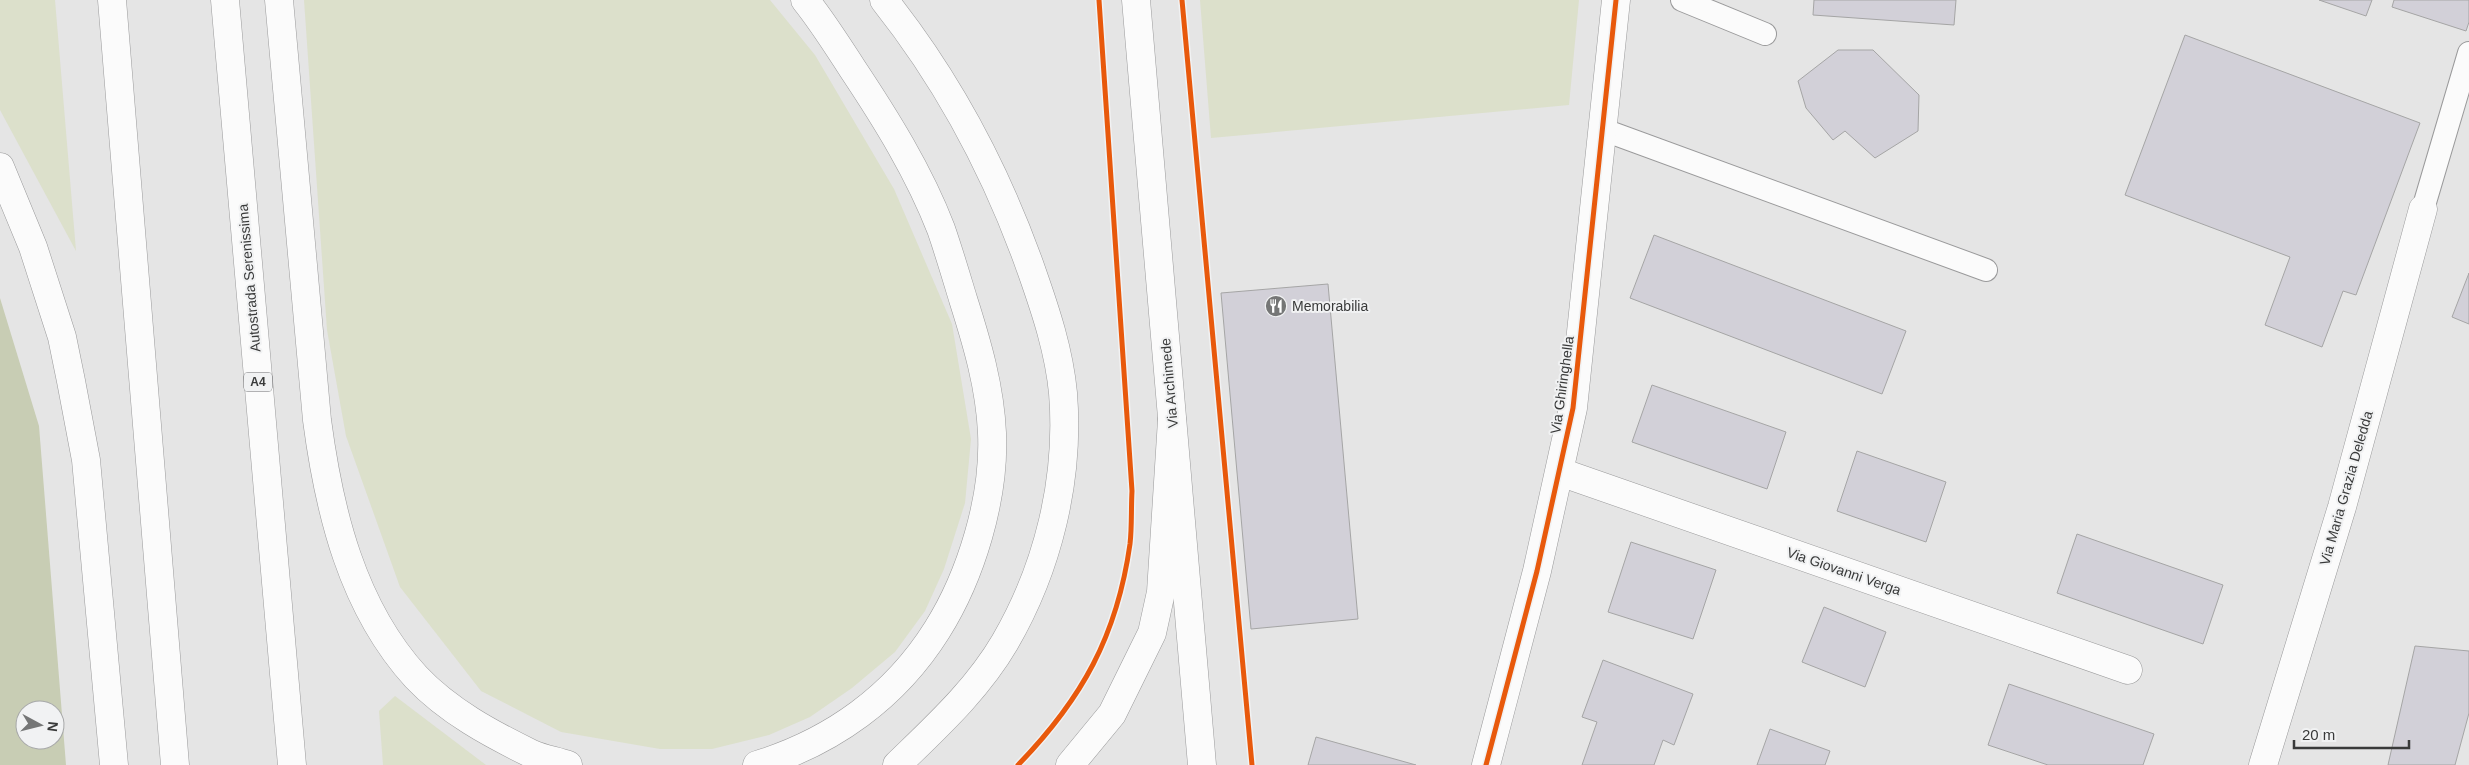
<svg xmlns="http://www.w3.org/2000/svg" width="2469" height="765" font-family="Arial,sans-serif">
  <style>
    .green { fill: #dce0cb }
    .forest { fill: #c8cdb4; fill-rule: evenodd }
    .building { fill: #d2d0d8; stroke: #a5a5a5 }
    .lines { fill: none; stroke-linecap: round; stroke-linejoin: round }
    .service-casing { stroke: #9a9a9b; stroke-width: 24 }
    .minor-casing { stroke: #9a9a9b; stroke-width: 29 }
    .tertiary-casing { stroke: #9a9a9b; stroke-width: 29 }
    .primary-casing { stroke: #9a9a9b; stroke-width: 29 }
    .motorway-casing { stroke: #9a9a9b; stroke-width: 29 }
    .service { stroke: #fbfbfb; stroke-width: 22 }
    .minor { stroke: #fbfbfb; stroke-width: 28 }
    .tertiary { stroke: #fbfbfb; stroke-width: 28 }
    .primary { stroke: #fbfbfb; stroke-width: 28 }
    .motorway { stroke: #fbfbfb; stroke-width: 28 }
    .cycleway-casing { stroke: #f1f2f3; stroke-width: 8 }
    .cycleway { stroke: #e8590c; stroke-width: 5 }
    .labels { text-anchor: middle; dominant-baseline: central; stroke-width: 4; stroke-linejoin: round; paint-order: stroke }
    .shield { fill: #f1f2f3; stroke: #707172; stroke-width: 1 }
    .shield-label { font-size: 12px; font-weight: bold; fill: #393a3a }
    .street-label { font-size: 14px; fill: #393a3a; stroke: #f1f2f3 }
    .poi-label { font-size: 14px; fill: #393a3a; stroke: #f1f2f3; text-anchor: start }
  </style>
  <rect width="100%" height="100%" fill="#e5e5e5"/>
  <!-- green -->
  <g class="green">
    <path d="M0,0H55L76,251L0,110Z"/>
    <path d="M304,0H770L815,55L894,189L952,324L971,439L965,503L944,569L925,611L895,652L852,688L810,717L769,735L712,749H660L561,732L481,691L400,587L346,436L327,330Z"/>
    <path d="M1200,0H1579L1569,105L1211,138Z"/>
    <path d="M395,696L486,765H383L379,711Z"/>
  </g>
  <!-- forest -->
  <path class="forest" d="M0,298L39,426L66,765H0ZM25,710H55V740H25Z"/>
  <!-- building -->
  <g class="building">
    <path d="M1814,0H1956L1954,25L1813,15Z"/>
    <path d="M2319,0H2372L2366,16Z"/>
    <path d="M2394,0H2469V22L2466,31L2392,7Z"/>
    <path d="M2185,35L2420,123L2356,295L2343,291L2322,347L2265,325L2290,257L2125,195Z"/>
    <path d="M1838,50H1873L1919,95L1918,131L1875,158L1845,131L1833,140L1806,108L1798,81Z"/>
    <path d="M1654,235L1906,331L1882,394L1630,298Z"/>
    <path d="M2469,273V324L2452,317Z"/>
    <path d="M1328,284L1358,619L1251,629L1221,293Z"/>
    <path d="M1652,385L1786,432L1767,489L1632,442Z"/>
    <path d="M1857,451L1946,482L1926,542L1837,511Z"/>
    <path d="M2077,534L2223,585L2203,644L2057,593Z"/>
    <path d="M1631,542L1716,570L1693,639L1608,612Z"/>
    <path d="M1824,607L1886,632L1865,687L1802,662Z"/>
    <path d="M2415,646L2469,651V713L2455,765H2388Z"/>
    <path d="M1603,660L1693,694L1674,745L1663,740L1654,765H1582L1597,722L1582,717Z"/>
    <path d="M2009,684L2154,734L2143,765H2048L1988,745Z"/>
    <path d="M1770,729L1830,751L1825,765H1757Z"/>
    <path d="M1316,737L1416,765H1308Z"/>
  </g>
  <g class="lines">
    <!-- service casing -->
    <g class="service-casing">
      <g id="service">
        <path d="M1682,0L1765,34"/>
        <path d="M1604,130L1986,270"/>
        <path d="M2423,209L2469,53"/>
      </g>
    </g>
    <!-- minor casing -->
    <g class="minor-casing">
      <g id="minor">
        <path d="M1560,472L2128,670"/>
        <path d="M1486,765L1537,571L1573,408L1616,0"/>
        <path d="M2263,765L2342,507L2423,209"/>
      </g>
    </g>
    <!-- tertiary casing -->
    <g class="tertiary-casing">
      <path id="tertiary" d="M1136,0L1202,765"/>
    </g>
    <!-- primary casing -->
    <g class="primary-casing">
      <path id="primary" d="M1070,765L1112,714L1152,633L1161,592L1172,420"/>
    </g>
    <!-- motorway casing -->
    <g class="motorway-casing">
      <g id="motorway">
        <path d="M112,0L175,765"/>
        <path d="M225,0L292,765"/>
        <path d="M279,0L317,420C329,511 352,607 416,677C448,711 491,734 532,754C543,759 557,761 568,765"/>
        <path d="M884,0C950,83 997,172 1032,272C1046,312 1059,351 1063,393C1070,479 1048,568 1005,642C977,690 936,727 897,765"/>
        <path d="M0,167L33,247L62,337L71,381L86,460L114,765"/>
        <path d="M757,765C832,742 895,697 937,630C971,576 995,498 992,433C990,387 977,343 963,299C956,276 949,252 941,229C919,172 886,119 852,68C837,45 822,21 805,0"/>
      </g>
    </g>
    <!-- service -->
    <use href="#service" class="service"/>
    <!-- minor -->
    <use href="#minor" class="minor"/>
    <!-- tertiary -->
    <use href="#tertiary" class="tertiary"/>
    <!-- primary -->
    <use href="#primary" class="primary"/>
    <!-- motorway -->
    <use href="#motorway" class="motorway"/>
    <!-- cycleway casing -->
    <g class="cycleway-casing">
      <g id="cycleway">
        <path d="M1182,0L1252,765"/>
        <path d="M1018,765C1082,699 1117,636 1130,544C1132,527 1131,509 1132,491L1099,0"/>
        <path d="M1486,765L1537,571L1573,408L1616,0"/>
      </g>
    </g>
    <!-- cycleway -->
    <use href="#cycleway" class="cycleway"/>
  </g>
  <!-- icons -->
  <defs>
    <g id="restaurant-disc" transform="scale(1.125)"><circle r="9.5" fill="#757676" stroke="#f1f2f3"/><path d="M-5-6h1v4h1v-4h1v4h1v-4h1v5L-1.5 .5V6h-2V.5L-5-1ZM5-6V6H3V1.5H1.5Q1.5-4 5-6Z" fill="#fff"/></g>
  </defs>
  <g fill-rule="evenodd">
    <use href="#restaurant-disc" x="1276" y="306"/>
  </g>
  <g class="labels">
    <!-- shield labels -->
    <rect class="shield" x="244" y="372.5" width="28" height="19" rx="4"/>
    <g class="shield-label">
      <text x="258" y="382">A4</text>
    </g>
    <!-- street labels -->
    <g class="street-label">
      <text transform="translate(249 278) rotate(-95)">Autostrada Serenissima</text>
      <text transform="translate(1169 383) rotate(-95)">Via Archimede</text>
      <text transform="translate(1562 385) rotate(-82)">Via Ghiringhella</text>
      <text transform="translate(2346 488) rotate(-74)">Via Maria Grazia Deledda</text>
      <text transform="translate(1844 571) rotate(19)">Via Giovanni Verga</text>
    </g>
    <!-- poi labels -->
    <g class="poi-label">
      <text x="1292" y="306">Memorabilia</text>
    </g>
  </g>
  <!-- north arrow -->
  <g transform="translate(40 725) rotate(97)"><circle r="24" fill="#f1f2f3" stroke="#a7a8a9"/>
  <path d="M0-4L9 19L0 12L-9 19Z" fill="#757676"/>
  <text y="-8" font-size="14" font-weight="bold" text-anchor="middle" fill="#393a3a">N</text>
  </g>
  <!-- scale -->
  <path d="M2294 740v8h115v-8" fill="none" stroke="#393a3a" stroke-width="2.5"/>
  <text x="2302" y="740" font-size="15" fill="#393a3a" stroke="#f1f2f3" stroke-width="4" paint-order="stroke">20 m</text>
</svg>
